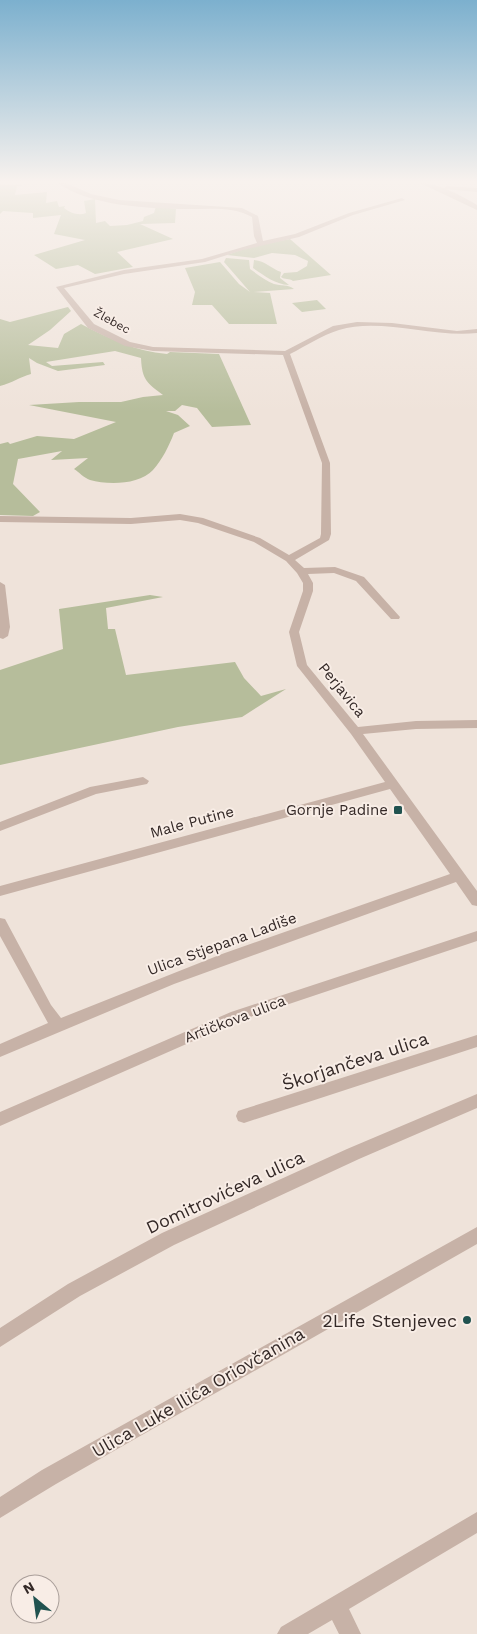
<svg xmlns="http://www.w3.org/2000/svg" width="477" height="1634" font-family="'Work Sans',sans-serif">
  <style>
    .green { fill: #b6bd9b }
    .lines { fill: none; stroke-linecap: round; stroke-linejoin: round }
    .minor { fill: #c7b2a7; fill-rule: evenodd }
    .poi-dot { fill: #20524f; stroke: #f8ede6; stroke-width: 2 }
    .labels { text-anchor: middle; dominant-baseline: central; stroke-width: 4; stroke-linejoin: round; paint-order: stroke }
    .far-street-label { font-size: 12px; fill: #342927; stroke: #f8ede6 }
    .street-label { font-size: 15px; fill: #342927; stroke: #f8ede6 }
    .poi-label { font-size: 15px; fill: #342927; stroke: #f8ede6; text-anchor: end }
    .near-street-label { font-size: 18px; fill: #342927; stroke: #f8ede6 }
    .near-poi-label { font-size: 18px; fill: #342927; stroke: #f8ede6; text-anchor: end }
  </style>
  <rect width="100%" height="100%" fill="#efe3da"/>
  <!-- green -->
  <g class="green">
    <path d="M0,185H23L17,186L15,195L47,192L46,203L57,201L59,207L65,206L64,208C70,213 79,216 86,213L84,201L95,199L96,223L105,221L110,226L127,225L143,221L144,217L154,213L156,206L176,209L175,223L140,224L173,239L117,252L133,267L95,274L78,265L56,269L34,255L85,240L54,234L61,215L33,218V213L3,211L0,214Z"/>
    <path d="M290,239L331,275L293,281C289,278 285,280 281,277L284,273L297,272L307,266L308,261L295,255L272,253L254,258L227,255L252,246Z"/>
    <path d="M226,258L249,260L250,269C257,274 266,281 274,284C281,286 288,284 294,289L254,292L270,293L277,324H229L212,305H192L195,292L185,268L220,262L239,284L250,292L224,262Z"/>
    <path d="M254,260C266,261 270,268 281,272L280,278L289,285C274,284 264,275 253,268Z"/>
    <path d="M317,300L326,309L302,312L292,303Z"/>
    <path d="M68,307L71,311L50,330L28,345L58,348L64,334L81,324C110,339 135,351 167,354L170,352L219,354L251,425L212,427L197,408L182,405L175,411H166L178,415L190,426L174,433C169,446 162,460 153,470C139,485 108,485 90,480C84,478 79,472 74,469L88,458L51,460L62,451L18,459L13,484L40,512L33,516L0,515V444L8,442L10,444L37,436L74,439L116,422L29,405L79,402H121L143,397L163,395C147,383 142,380 141,358L115,351L46,362L52,366L103,362L105,365L58,371L37,363L29,358L31,374C20,377 12,383 0,386V319L10,322Z"/>
    <path d="M150,595L163,597L106,608L108,629H115L126,675L235,662L244,678L261,696L286,689L242,717L178,727L0,765V670L63,649L59,609Z"/>
  </g>
  <g class="lines">
    <!-- minor -->
    <g class="minor">
      <path d="M58,183H66L91,194L119,200L242,208L258,216L263,241L295,234L349,213L402,198L405,200L353,215L299,237L243,250L205,262L124,274L64,288L94,324L130,342L153,347L285,351L333,326L357,322L392,323L457,331L477,329V333C433,338 380,317 339,330C322,335 306,346 290,354L330,463L331,534L329,540L295,560L304,568L335,567L364,577L400,617L399,619H391L356,581L334,573L308,574L313,583V591L299,632L307,665L358,727L416,721L477,720V728L416,729L363,734L477,891V906L472,905L456,882L174,984L0,1057V1044L48,1023L0,936V918L5,919L51,1005L61,1018L222,954L450,874L390,789L0,896V886L385,782L351,734L297,666L289,632L303,591V583L297,573L286,561L254,542L198,523L180,520L131,524L0,522V516L131,518L180,514L203,518L260,538L289,555L320,538L321,534L322,463L283,355L153,351L125,346L88,328L56,287L124,270L202,259L257,243L254,236L252,217C233,206 209,209 188,209C151,209 89,206 58,183Z"/>
      <path d="M420,183C438,183 462,196 477,205V210Z"/>
      <path d="M446,186L477,188V192L444,189Z"/>
      <path d="M0,582L5,585L10,627L8,636L3,639L0,638Z"/>
      <path d="M143,777L149,781L147,784L96,794L0,831V822L90,787Z"/>
      <path d="M477,931V941L241,1020L0,1126V1112L231,1012Z"/>
      <path d="M477,1035V1047L244,1123L238,1121L236,1116L238,1111L244,1109Z"/>
      <path d="M477,1094V1108L359,1159L174,1245L80,1296L0,1347V1328L68,1284L162,1233L347,1149Z"/>
      <path d="M477,1227V1244L56,1484L0,1518V1497L42,1470Z"/>
      <path d="M477,1512V1533L349,1609L361,1634H339L332,1620L308,1634H277L281,1627Z"/>
    </g>
  </g>
  <!-- sky -->
  <linearGradient id="sky" x2="0" y2="1"><stop stop-color="#7cb0ce"/><stop offset="0.44" stop-color="#f8f2ee"/><stop offset="1" stop-color="#f8f2ee" stop-opacity="0"/></linearGradient>
  <rect width="477" height="412" fill="url(#sky)"/>
  <!-- markers -->
  <g class="poi-dot">
    <rect x="393" y="805" width="10" height="10" rx="2.5"/>
    <circle cx="467" cy="1320" r="5"/>
  </g>
  <g class="labels">
    <!-- far-street labels -->
    <g class="far-street-label">
      <text transform="translate(112 321) rotate(29)">Žlebec</text>
    </g>
    <!-- street labels -->
    <g class="street-label">
      <text transform="translate(342 690) rotate(51)">Perjavica</text>
      <text transform="translate(192 822) rotate(-15)">Male Putine</text>
      <text transform="translate(222 944) rotate(-20)">Ulica Stjepana Ladiše</text>
      <text transform="translate(235 1019) rotate(-21)">Artičkova ulica</text>
    </g>
    <!-- poi labels -->
    <g class="poi-label">
      <text x="388" y="810">Gornje Padine</text>
    </g>
    <!-- near-street labels -->
    <g class="near-street-label">
      <text transform="translate(355 1061) rotate(-18)">Škorjančeva ulica</text>
      <text transform="translate(225 1192) rotate(-25)">Domitrovićeva ulica</text>
      <text transform="translate(198 1392) rotate(-30)">Ulica Luke Ilića Oriovčanina</text>
    </g>
    <!-- near-poi labels -->
    <g class="near-poi-label">
      <text x="457" y="1320">2Life Stenjevec</text>
    </g>
  </g>
  <!-- north arrow -->
  <g transform="translate(35 1599) rotate(331)"><circle r="24" fill="#f8ede6" stroke="#aa9f9a"/>
  <path d="M0-4L9 19L0 12L-9 19Z" fill="#20524f"/>
  <text y="-8" font-size="14" font-weight="bold" text-anchor="middle" fill="#342927">N</text>
  </g>
</svg>
